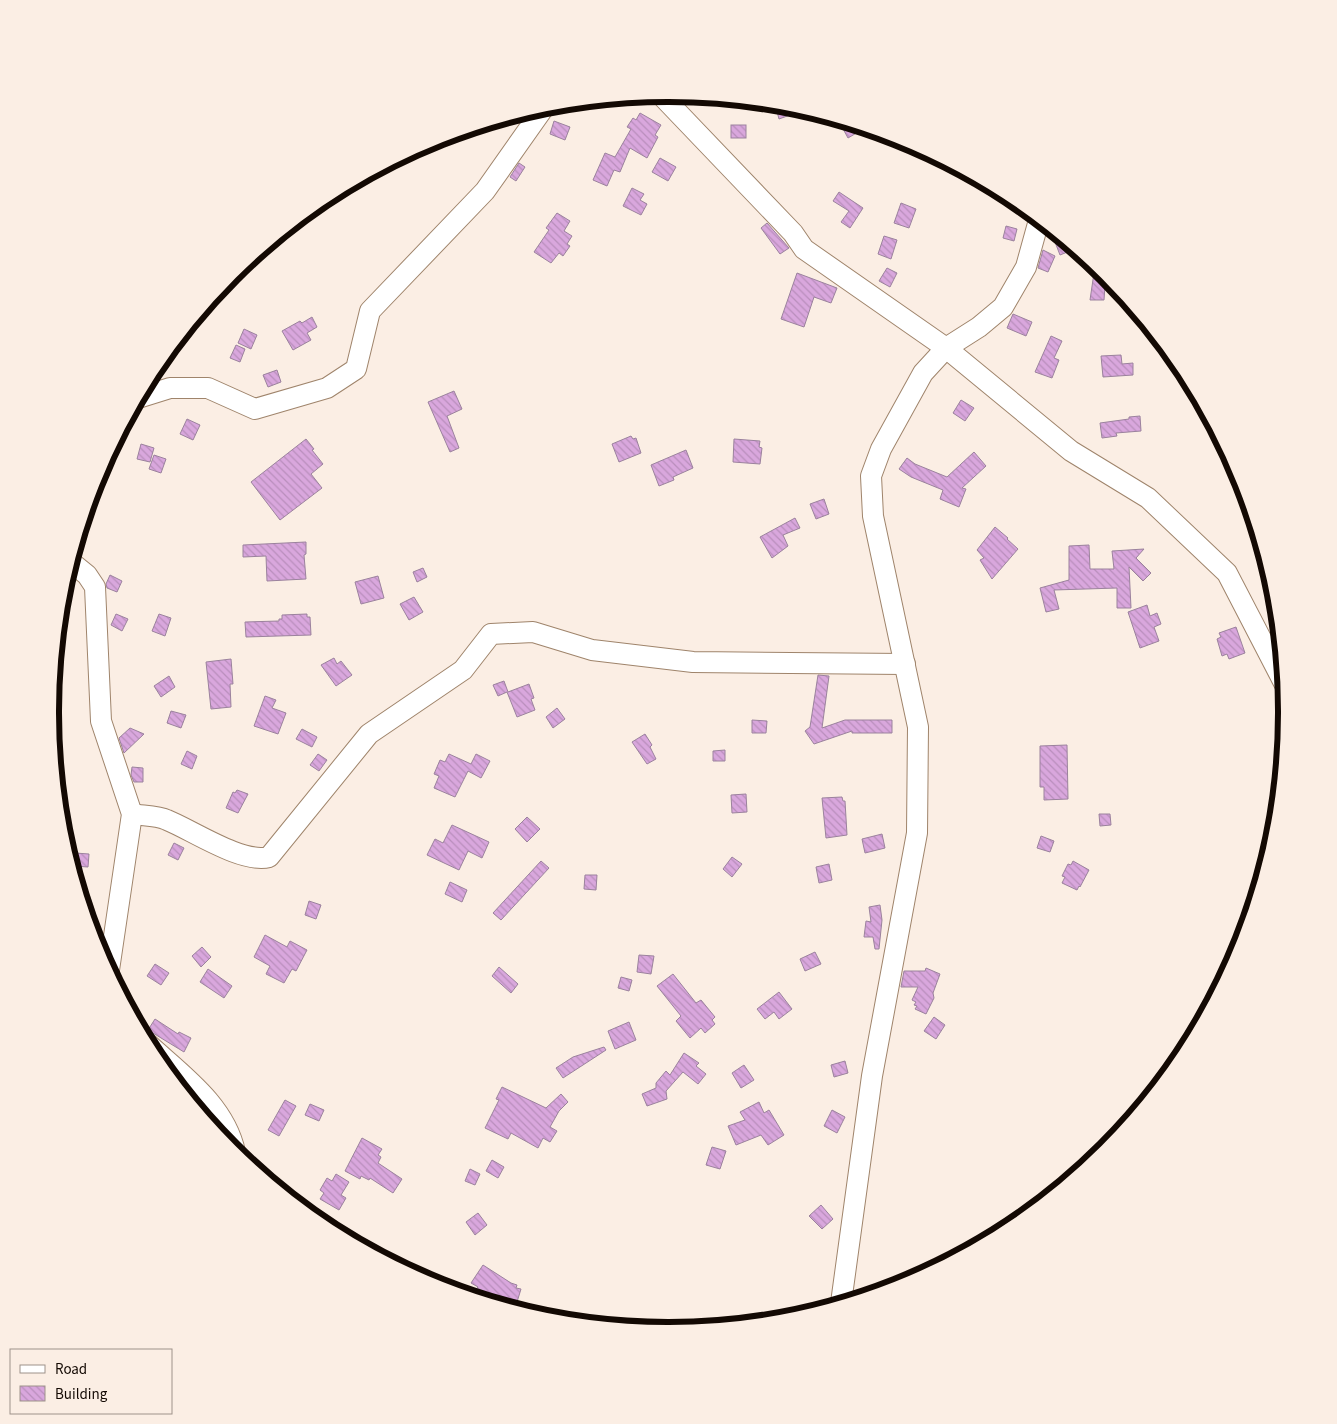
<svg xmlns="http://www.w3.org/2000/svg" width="1337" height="1424" font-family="'Source Sans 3',sans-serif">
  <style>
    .building { fill: url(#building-back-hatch); stroke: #9b829d }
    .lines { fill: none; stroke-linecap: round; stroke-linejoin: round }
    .minor-casing { stroke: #9f846b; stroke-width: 22 }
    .minor { stroke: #fff; stroke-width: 20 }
    .rim { fill: none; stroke: #130903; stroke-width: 6 }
  </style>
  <defs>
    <pattern id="building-back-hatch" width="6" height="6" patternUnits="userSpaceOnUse" patternTransform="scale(1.25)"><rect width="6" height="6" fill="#d9a7dd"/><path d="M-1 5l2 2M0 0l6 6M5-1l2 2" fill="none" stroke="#b98ebc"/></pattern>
  </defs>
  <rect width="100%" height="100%" fill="#fbeee4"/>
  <!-- building -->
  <g class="building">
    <path d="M775,104L787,105L790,115L779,119Z"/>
    <path d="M640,113L661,125L655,135L658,137L647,158L630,148L620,172L614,170L607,186L593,180L605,153L615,157L631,129L627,127L633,118L636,120Z"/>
    <path d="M554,121L570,127L565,140L550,134Z"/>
    <path d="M849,124L865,128L848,138L842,127Z"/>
    <rect x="731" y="125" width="15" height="13"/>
    <path d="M660,158L676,167L668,181L652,172Z"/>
    <path d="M519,163L525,167L516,181L510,177Z"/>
    <path d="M632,188L644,194L640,200L647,204L641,215L623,206Z"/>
    <path d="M839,192L863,208L850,228L841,222L849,211L833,201Z"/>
    <path d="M901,203L916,209L909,228L894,223Z"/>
    <path d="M557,213L570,221L564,231L572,236L567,244L570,246L563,256L559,253L551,263L534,252L549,230L546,228Z"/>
    <path d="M767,223L789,248L780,254L761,228Z"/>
    <path d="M1006,226L1017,229L1014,241L1003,238Z"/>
    <path d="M1050,229L1075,249L1060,255Z"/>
    <path d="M884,236L897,240L891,259L878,254Z"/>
    <path d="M1043,250L1055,256L1048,272L1038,268Z"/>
    <path d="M1095,266L1106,275L1115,286L1105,285L1104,300H1090Z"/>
    <path d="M887,268L897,273L890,287L879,281Z"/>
    <path d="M797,273L837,288L831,303L814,297L804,327L781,319Z"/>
    <path d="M1013,314L1032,322L1026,336L1007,328Z"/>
    <path d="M312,317L317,327L307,333L311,340L293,350L282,331L300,321L302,323Z"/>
    <path d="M244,329L257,335L251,349L238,343Z"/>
    <path d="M1051,336L1062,341L1054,358L1059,360L1052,378L1035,372Z"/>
    <path d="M236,345L245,349L240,362L230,358Z"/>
    <path d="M1121,355L1122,364L1133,363V375L1103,377L1101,356Z"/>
    <path d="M277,370L281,382L268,387L263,375Z"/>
    <path d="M454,391L462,409L447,416L459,448L450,452L428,402Z"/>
    <path d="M961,400L974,408L965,421L953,413Z"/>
    <path d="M1140,416L1141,431L1116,433L1117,436L1102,438L1100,423L1129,419V417Z"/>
    <path d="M187,419L200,425L193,440L180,434Z"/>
    <path d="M631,436L633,439L636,438L641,453L619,462L612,444Z"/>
    <path d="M306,439L314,449L312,450L323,464L311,474L322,488L280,520L251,482Z"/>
    <path d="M734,439L760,441L759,447L762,448L760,464L733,462Z"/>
    <path d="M141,444L154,448L150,462L137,459Z"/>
    <path d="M686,450L693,468L673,477L674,480L659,486L651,465Z"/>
    <path d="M974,452L986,466L962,488L966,489L959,507L940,499L943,490L911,477L899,469L907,458L915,464L947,477Z"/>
    <path d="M154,455L166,459L161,473L149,469Z"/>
    <path d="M824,499L829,514L816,519L810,504Z"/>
    <path d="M795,518L800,528L783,535L788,546L772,558L760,537Z"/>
    <path d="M995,527L1008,538L1007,539L1018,549L992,579L980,560L984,558L977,550Z"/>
    <path d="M306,542V554L304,555L306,579L267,581L266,556L243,557V545Z"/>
    <path d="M1089,545L1090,569H1114L1112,551L1144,549L1136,558L1151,573L1143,581L1129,567L1131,608H1117V588L1054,590L1059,609L1046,612L1040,588L1069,580V546Z"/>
    <path d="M423,568L427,577L417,582L413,572Z"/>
    <path d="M110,575L122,581L117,592L107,588L106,584Z"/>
    <path d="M378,576L384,598L361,604L355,582Z"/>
    <path d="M414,597L423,612L409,620L400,604Z"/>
    <path d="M1147,605L1150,616L1157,613L1161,624L1154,627L1159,641L1140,648L1128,612Z"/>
    <path d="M116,614L128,619L122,631L111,625Z"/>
    <path d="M159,614L171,618L165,636L152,631Z"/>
    <path d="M307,614V617H310L311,635L246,637L245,622L279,621V619H282V615Z"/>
    <path d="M1236,627L1245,653L1229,659L1227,654L1222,656L1217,639L1221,637L1219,633Z"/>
    <path d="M334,658L337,664L341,661L352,675L336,686L321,665Z"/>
    <path d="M231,659L233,684H230L231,707L211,709L206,662Z"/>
    <path d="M818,675L829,676L822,728L845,720H892V733H852V731L814,744L805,731L810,727Z"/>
    <path d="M169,676L175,687L161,697L154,686Z"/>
    <path d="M504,681L508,692L529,684L534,698L531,699L535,710L517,717L507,692L498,696L493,685Z"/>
    <path d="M265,696L276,700L272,708L286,713L278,734L254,726Z"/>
    <path d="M557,708L565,719L553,728L546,717Z"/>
    <path d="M171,711L186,715L181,728L167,723Z"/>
    <path d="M752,720L767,721L766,733H752Z"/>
    <path d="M130,728L144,734L124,753L119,738Z"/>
    <path d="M302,729L317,737L312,747L296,739Z"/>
    <path d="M645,734L652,745L650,747L656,759L647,764L632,742Z"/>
    <path d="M1067,745L1068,799L1044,800V787H1040V746Z"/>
    <path d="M725,750V761H713V751Z"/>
    <path d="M187,751L197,756L192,769L181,764Z"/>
    <path d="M318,754L327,760L319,771L310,765Z"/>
    <path d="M449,754L471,764L476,754L490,761L481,778L468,771L455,797L434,788L439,776L434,774L440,760L445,762Z"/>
    <path d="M132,767L143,768V782H134L131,775Z"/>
    <path d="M237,790L248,794L238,813L226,808L233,792L235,793Z"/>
    <path d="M746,794L747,812L732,813L731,795Z"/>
    <path d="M842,797L843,801H845L847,835L826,838L822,798Z"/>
    <path d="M1099,814H1110L1111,825L1100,826Z"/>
    <path d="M527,817L540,829L527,842L515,829Z"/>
    <path d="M452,825L489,842L482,858L468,851L459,870L427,855L435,839L443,843Z"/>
    <path d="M882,834L885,848L865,853L862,839Z"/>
    <path d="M1041,836L1054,841L1050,852L1037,848Z"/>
    <path d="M174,843L184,848L178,860L168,855Z"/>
    <path d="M75,853L89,854L88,867L74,866Z"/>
    <path d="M732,857L742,864L732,877L723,869Z"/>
    <path d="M541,861L549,868L501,920L493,913Z"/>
    <path d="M1073,861L1089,870L1080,887L1079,886L1077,890L1062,883L1065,877L1062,876L1068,864L1071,865Z"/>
    <path d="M829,864L832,880L819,883L816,867Z"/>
    <path d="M585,875H597L596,890L584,889Z"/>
    <path d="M450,882L467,890L462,902L445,894Z"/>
    <path d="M309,901L321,905L316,919L305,915Z"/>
    <path d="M880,905L882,920L879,949H875L873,937H864L866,921L871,922L869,907Z"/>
    <path d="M265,935L287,947L290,941L307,950L296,971L292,969L284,983L266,974L270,966L254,957Z"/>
    <path d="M202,947L211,957L201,967L192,956Z"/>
    <path d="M815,952L821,964L805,971L800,959Z"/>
    <path d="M639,955L654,956L651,974L637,972Z"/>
    <path d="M155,964L169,973L161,985L147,976Z"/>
    <path d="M499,967L518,984L511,993L492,976Z"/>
    <path d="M926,968L940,974L933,993L934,998L926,1014L915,1009L917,1006L914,1005L916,1002L912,1000L918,987H901L904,971H925Z"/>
    <path d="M208,969L232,986L224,998L200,982Z"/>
    <path d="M673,974L696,1003L701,1000L715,1017L712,1020L715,1024L705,1033L701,1028L690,1038L676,1021L681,1016L657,986Z"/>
    <path d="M621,977L632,980L629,991L618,988Z"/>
    <path d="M779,992L792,1009L779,1019L774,1012L765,1019L757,1009Z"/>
    <path d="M934,1017L945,1025L936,1039L924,1031Z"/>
    <path d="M155,1019L178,1034L179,1032L191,1038L184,1052L148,1030Z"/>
    <path d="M629,1022L636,1040L615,1049L608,1031Z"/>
    <path d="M604,1047L606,1050L563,1078L556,1068L573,1057Z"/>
    <path d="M684,1053L699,1063L696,1066L706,1074L698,1084L683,1072L666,1091L667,1099L647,1106L642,1094L656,1088V1083L666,1071L670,1075Z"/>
    <path d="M845,1061L848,1073L834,1077L831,1065Z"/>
    <path d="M744,1065L754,1080L741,1088L732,1073Z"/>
    <path d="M502,1087L546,1108L561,1094L568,1102L559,1111L550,1127L557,1131L550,1142L543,1138L538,1148L511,1133L508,1139L485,1128L499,1100L496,1099Z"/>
    <path d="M285,1100L296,1106L279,1136L268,1130Z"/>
    <path d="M759,1102L764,1113L769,1110L784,1135L768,1145L761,1135L736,1145L728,1126L745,1120L740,1112Z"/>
    <path d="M310,1104L324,1110L319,1121L305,1115Z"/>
    <path d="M832,1110L845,1117L837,1133L824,1126Z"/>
    <path d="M362,1138L382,1149L378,1155L381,1157L378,1163L402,1179L393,1193L370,1178L369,1180L361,1176L360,1179L345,1171Z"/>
    <path d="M712,1147L726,1151L720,1169L706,1165Z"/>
    <path d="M492,1160L504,1167L498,1178L486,1171Z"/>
    <path d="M470,1169L480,1174L475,1185L465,1181Z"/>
    <path d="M336,1174L349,1182L341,1195L346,1198L339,1210L320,1199L324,1193L320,1190L327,1178L332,1181Z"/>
    <path d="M821,1205L833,1219L822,1229L809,1216Z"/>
    <path d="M478,1213L487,1225L475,1235L466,1222Z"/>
    <path d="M483,1265L511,1283L517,1285L516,1288L521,1289L517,1302L505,1298L502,1305L471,1295L478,1287L471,1283Z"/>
  </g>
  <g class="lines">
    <!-- minor casing -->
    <g class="minor-casing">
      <g id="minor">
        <path d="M660,94L793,233L804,249L946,348L1071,451L1148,498L1227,573L1284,683"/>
        <path d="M138,398L170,388H208L255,409L327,388L356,369L370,311L485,191L545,106"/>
        <path d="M71,562L87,575L95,587L101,721L132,814L109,970"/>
        <path d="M132,814C143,816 157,815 167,820C192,830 242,864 269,857L369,734L463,670L491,634L533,632L592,650L693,662L905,664"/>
        <path d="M148,1044C182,1075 225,1105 235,1152"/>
        <path d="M841,1303L872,1076L917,833L918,727L873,516L871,476L881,449L923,373L946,348L979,327L1003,307L1026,267L1039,220"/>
      </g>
    </g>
    <!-- minor -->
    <use href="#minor" class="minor"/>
  </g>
  <!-- crop -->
  <path d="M0 0H1337V1424H0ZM668 102H669A609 609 0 0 1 1278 711V713A609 609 0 0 1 669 1322H668A609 609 0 0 1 59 713V711A609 609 0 0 1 668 102Z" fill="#fbeee4" fill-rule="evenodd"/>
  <path class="rim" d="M668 102H669A609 609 0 0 1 1278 711V713A609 609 0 0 1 669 1322H668A609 609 0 0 1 59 713V711A609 609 0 0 1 668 102Z"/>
  <!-- legend -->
  <rect x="10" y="1349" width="162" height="65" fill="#fbeee4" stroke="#9e928a"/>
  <rect x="20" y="1365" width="25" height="8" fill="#ffffff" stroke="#9e928a"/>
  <text x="55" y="1374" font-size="15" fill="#130903">Road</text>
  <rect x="20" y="1386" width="25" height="15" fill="url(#building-back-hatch)" stroke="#9e928a"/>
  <text x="55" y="1399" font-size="15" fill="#130903">Building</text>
</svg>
